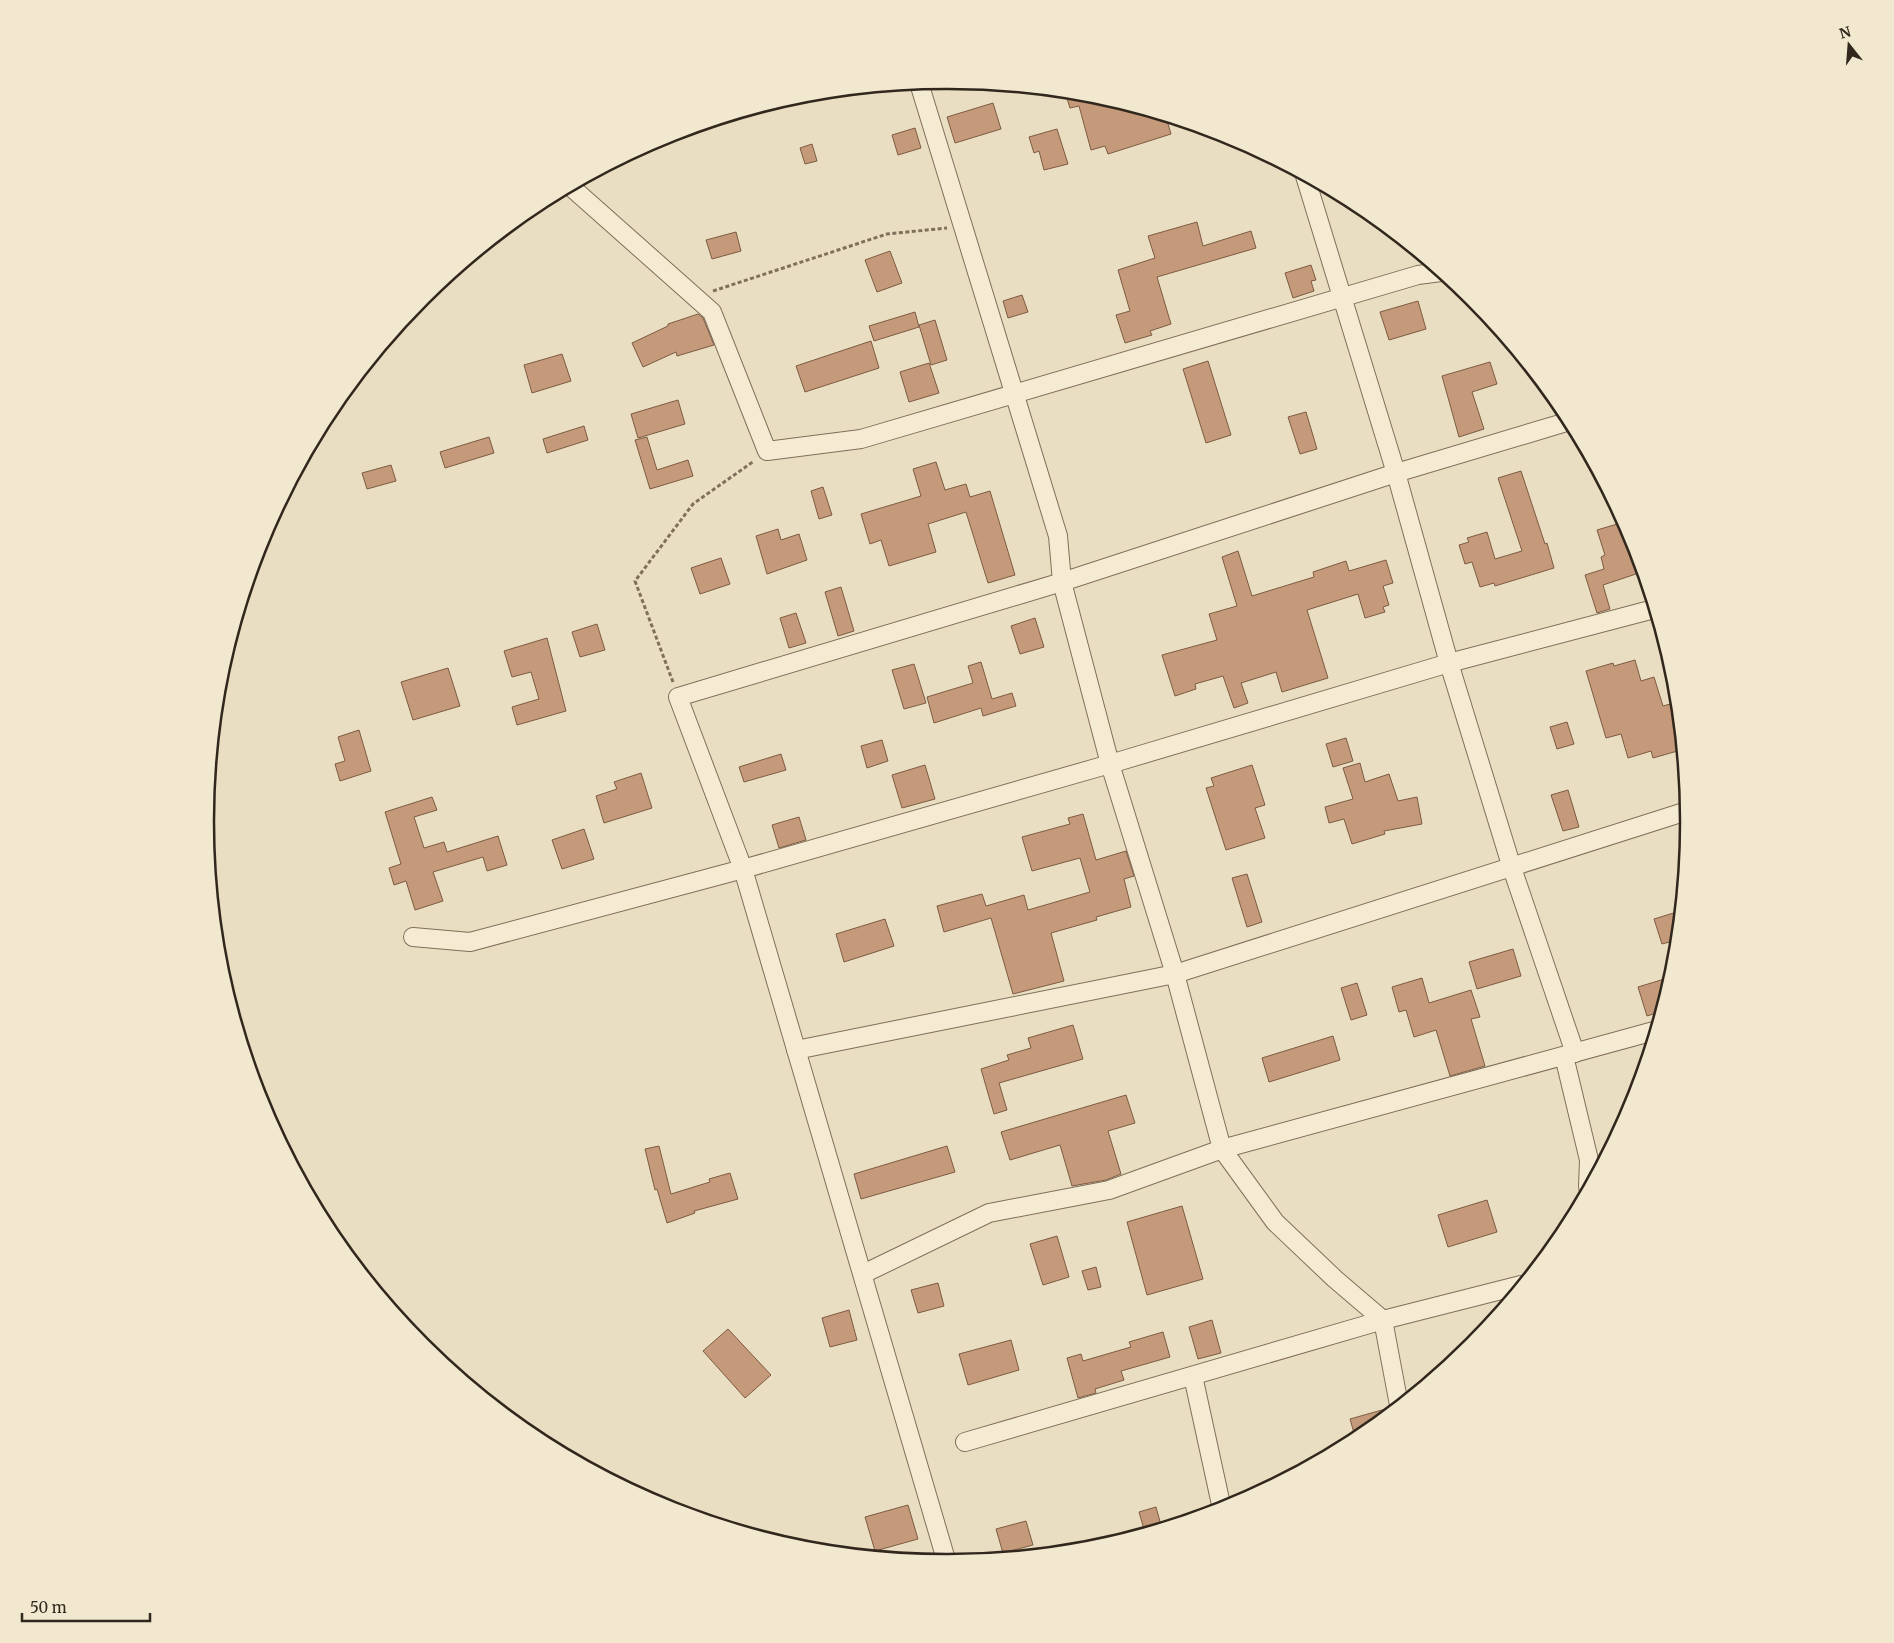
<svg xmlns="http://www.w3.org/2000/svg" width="1894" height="1643" font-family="Merriweather,serif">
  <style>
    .building { fill: #c49a7a; stroke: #7d5b42 }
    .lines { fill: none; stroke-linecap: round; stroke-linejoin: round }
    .minor-casing { stroke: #806f5a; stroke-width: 20 }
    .path { stroke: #806f5a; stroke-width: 3; stroke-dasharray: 4 2.5; stroke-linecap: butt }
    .minor { stroke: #f5ebd3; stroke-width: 18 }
    .rim { fill: none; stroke: #31271d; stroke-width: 2.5 }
  </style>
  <rect width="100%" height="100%" fill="#e9dec1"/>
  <!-- building -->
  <g class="building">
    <path d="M1065,92L1092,94L1166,117L1171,134L1108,154L1105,146L1091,150L1079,106L1070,108Z"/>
    <path d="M993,103L1001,129L955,143L947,117Z"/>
    <path d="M915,128L921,148L898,155L892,135Z"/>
    <path d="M1057,129L1068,164L1044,170L1039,151L1034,153L1029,137Z"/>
    <path d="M812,144L817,161L805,164L800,148Z"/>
    <path d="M1197,222L1203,246L1251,231L1256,248L1157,277L1171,324L1150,331L1152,335L1125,343L1116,315L1130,311L1118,270L1155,258L1148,236Z"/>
    <path d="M736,232L741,251L712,259L706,240Z"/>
    <path d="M890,251L902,283L877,292L865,260Z"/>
    <path d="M1311,265L1316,280L1311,281L1314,291L1293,298L1285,273Z"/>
    <path d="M1022,295L1028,312L1008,318L1003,301Z"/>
    <path d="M1418,301L1426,329L1389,340L1380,312Z"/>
    <path d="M915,312L919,327L874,341L869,326Z"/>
    <path d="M698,314L703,318L714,345L677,356L676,352L643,367L632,343L668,326V324Z"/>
    <path d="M935,320L947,360L931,365L919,325Z"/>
    <path d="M871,341L879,368L805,392L796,366Z"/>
    <path d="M562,354L571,381L532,393L524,365Z"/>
    <path d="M1208,361L1231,435L1206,443L1183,369Z"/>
    <path d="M1490,362L1497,384L1472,392L1484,429L1459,437L1442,376Z"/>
    <path d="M929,363L939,393L909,402L900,372Z"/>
    <path d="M678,400L685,424L638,438L631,414Z"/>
    <path d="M1306,412L1317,449L1300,454L1288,417Z"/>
    <path d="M584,426L588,440L547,453L543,439Z"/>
    <path d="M489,437L494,453L445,468L440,452Z"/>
    <path d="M647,437L657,470L688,460L693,476L650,489L635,440Z"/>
    <path d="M936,462L945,490L966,484L970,497L990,491L1015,575L988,583L966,512L928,524L936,552L889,566L881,540L870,544L861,514L921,496L913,469Z"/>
    <path d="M391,465L396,481L367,489L362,473Z"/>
    <path d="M1521,471L1545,544L1547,543L1554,568L1495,586L1494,583L1480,587L1472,562L1465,564L1459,545L1469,542L1467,538L1487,532L1495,559L1522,551L1498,478Z"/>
    <path d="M823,487L832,515L819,519L811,491Z"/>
    <path d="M1624,522L1632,538L1642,572L1603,585L1610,609L1597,613L1585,575L1604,569L1601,557L1605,555L1597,530Z"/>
    <path d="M778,529L781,540L799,534L807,560L767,574L756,536Z"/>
    <path d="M1238,551L1252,596L1314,577L1313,572L1346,561L1349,571L1386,560L1393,583L1383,586L1389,605L1383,607L1385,612L1365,618L1358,594L1307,610L1328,678L1282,692L1276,672L1241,683L1248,703L1234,708L1223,676L1195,684L1196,689L1175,696L1162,655L1217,640L1209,614L1237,606L1222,557Z"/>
    <path d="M721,558L730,584L700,594L691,568Z"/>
    <path d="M841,587L854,631L838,636L825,592Z"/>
    <path d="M796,613L806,643L789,648L780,618Z"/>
    <path d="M1035,618L1044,647L1020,654L1011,626Z"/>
    <path d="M597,624L605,650L580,657L572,632Z"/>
    <path d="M547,638L566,711L517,725L512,707L539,699L531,672L512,677L504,651Z"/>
    <path d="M1635,660L1641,681L1654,677L1663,706L1677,702L1681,750L1653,758L1651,751L1628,758L1621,734L1606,738L1586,671L1613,663L1614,666Z"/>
    <path d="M981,662L992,699L1012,693L1016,706L983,716L981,708L934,723L927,697L973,683L968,666Z"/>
    <path d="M914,664L926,703L904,709L892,670Z"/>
    <path d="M448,668L460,706L413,720L401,682Z"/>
    <path d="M1567,722L1574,744L1557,749L1550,727Z"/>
    <path d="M359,730L371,771L340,781L335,764L345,761L338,737Z"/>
    <path d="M1346,738L1353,761L1333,767L1326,744Z"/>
    <path d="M882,740L888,761L867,768L861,746Z"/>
    <path d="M781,754L786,770L744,782L739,767Z"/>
    <path d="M1360,763L1365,782L1389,774L1398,801L1417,797L1422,824L1384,831L1385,834L1352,844L1344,819L1329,823L1325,807L1353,799L1343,768Z"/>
    <path d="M925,765L935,799L902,808L892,775Z"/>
    <path d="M1252,765L1265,805L1255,808L1265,838L1226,850L1206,788L1214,786L1211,778Z"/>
    <path d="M641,773L652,808L604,823L596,796L617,789L614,782Z"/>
    <path d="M1568,790L1579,827L1563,831L1551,795Z"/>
    <path d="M432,797L437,810L414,817L424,848L444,842L447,852L498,836L507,865L487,871L483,857L433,872L443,901L415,910L406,881L394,885L389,868L401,864L385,812Z"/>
    <path d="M1083,814L1096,860L1126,851L1134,876L1124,879L1131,907L1096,917L1097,920L1051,933L1064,981L1013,994L991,918L944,932L937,906L982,894L986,906L1024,895L1028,910L1090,892L1080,858L1032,871L1022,837L1070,824L1068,818Z"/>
    <path d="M799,817L806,840L779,848L772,825Z"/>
    <path d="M584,829L594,859L562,869L552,840Z"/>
    <path d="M1247,874L1262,922L1247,927L1232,878Z"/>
    <path d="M1680,911L1677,940L1662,944L1654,919Z"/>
    <path d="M885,919L894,946L844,962L836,934Z"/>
    <path d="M1513,949L1521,976L1477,989L1469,962Z"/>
    <path d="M1671,977L1660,1012L1647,1016L1638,987Z"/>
    <path d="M1422,978L1429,1003L1471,990L1480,1017L1471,1019L1485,1066L1450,1076L1436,1030L1414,1037L1406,1010L1399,1012L1392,987Z"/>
    <path d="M1357,983L1367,1015L1351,1020L1341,988Z"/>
    <path d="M1073,1025L1083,1059L999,1083L1007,1110L994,1114L981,1069L1009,1060L1007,1055L1031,1048L1028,1038Z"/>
    <path d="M1333,1036L1340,1060L1269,1082L1262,1058Z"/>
    <path d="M1126,1095L1135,1123L1108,1131L1121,1174L1106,1180L1072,1186L1060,1145L1010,1160L1001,1132Z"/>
    <path d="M659,1146L671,1194L710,1182L709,1179L730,1173L738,1199L694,1211L695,1213L667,1223L657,1189L655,1190L645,1149Z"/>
    <path d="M947,1146L955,1172L861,1199L854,1174Z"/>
    <path d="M1487,1200L1497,1232L1448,1247L1438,1215Z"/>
    <path d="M1182,1206L1203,1279L1147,1295L1127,1222Z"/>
    <path d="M1057,1236L1069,1277L1043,1285L1030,1244Z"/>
    <path d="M1096,1267L1101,1287L1088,1290L1082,1271Z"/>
    <path d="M938,1283L944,1306L918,1313L911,1290Z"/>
    <path d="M849,1310L857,1340L830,1347L822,1318Z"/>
    <path d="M1212,1320L1221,1353L1198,1359L1189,1327Z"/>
    <path d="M728,1329L771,1375L745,1398L703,1351Z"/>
    <path d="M1163,1332L1170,1357L1121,1371L1124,1380L1095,1389L1096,1393L1078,1398L1067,1358L1081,1354L1083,1361L1131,1347L1129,1342Z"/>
    <path d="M1011,1340L1019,1370L968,1385L959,1354Z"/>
    <path d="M1389,1408L1391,1412L1356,1440L1350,1419Z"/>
    <path d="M908,1505L918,1539L875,1551L865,1517Z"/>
    <path d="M1156,1507L1161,1525L1144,1529L1139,1512Z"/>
    <path d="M1026,1521L1033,1545L1003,1553L996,1529Z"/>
  </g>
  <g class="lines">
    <!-- minor casing -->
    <g class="minor-casing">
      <g id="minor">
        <path d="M919,83L1058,536L1062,582L1110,764L1175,974L1222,1149L1275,1222L1335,1279L1383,1320L1399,1405"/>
        <path d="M1305,176L1396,473L1449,663L1512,868L1575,1053"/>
        <path d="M570,186L712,312L767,451L861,439L1418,275L1441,272"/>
        <path d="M413,937L470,942L743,869L1110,764L1449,663L1654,609"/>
        <path d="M796,1050L1175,974L1687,811"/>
        <path d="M1564,1056L1589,1160L1588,1187"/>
        <path d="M863,1274L989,1213L1109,1190L1222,1149L1654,1031"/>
        <path d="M1193,1376L1222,1509"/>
        <path d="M965,1442L1383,1320L1521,1285"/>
        <path d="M947,1563L743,869L678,697L1062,582L1396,473L1570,421"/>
      </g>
    </g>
    <!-- path -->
    <g class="path">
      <path d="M713,291L887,234L947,228"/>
      <path d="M673,682L635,581L693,504L754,461"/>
    </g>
    <!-- minor -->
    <use href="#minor" class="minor"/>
  </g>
  <!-- crop -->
  <path d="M0 0H1894V1643H0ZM946 89H948A732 732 0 0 1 1680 821V822A732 732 0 0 1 948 1554H946A732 732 0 0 1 214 822V821A732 732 0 0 1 946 89Z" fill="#f1e8cf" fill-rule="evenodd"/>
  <path class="rim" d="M946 89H948A732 732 0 0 1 1680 821V822A732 732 0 0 1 948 1554H946A732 732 0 0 1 214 822V821A732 732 0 0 1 946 89Z"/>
  <!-- north arrow -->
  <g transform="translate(1849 45) rotate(343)" stroke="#f1e8cf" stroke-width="4" paint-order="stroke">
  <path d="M0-4L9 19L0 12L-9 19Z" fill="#31271d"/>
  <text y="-8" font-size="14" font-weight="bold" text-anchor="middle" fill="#31271d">N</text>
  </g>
  <!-- scale -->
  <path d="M22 1613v8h128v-8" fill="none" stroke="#31271d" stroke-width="2.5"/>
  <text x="30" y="1613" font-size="15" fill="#31271d" stroke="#f1e8cf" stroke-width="4" paint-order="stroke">50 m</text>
</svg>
